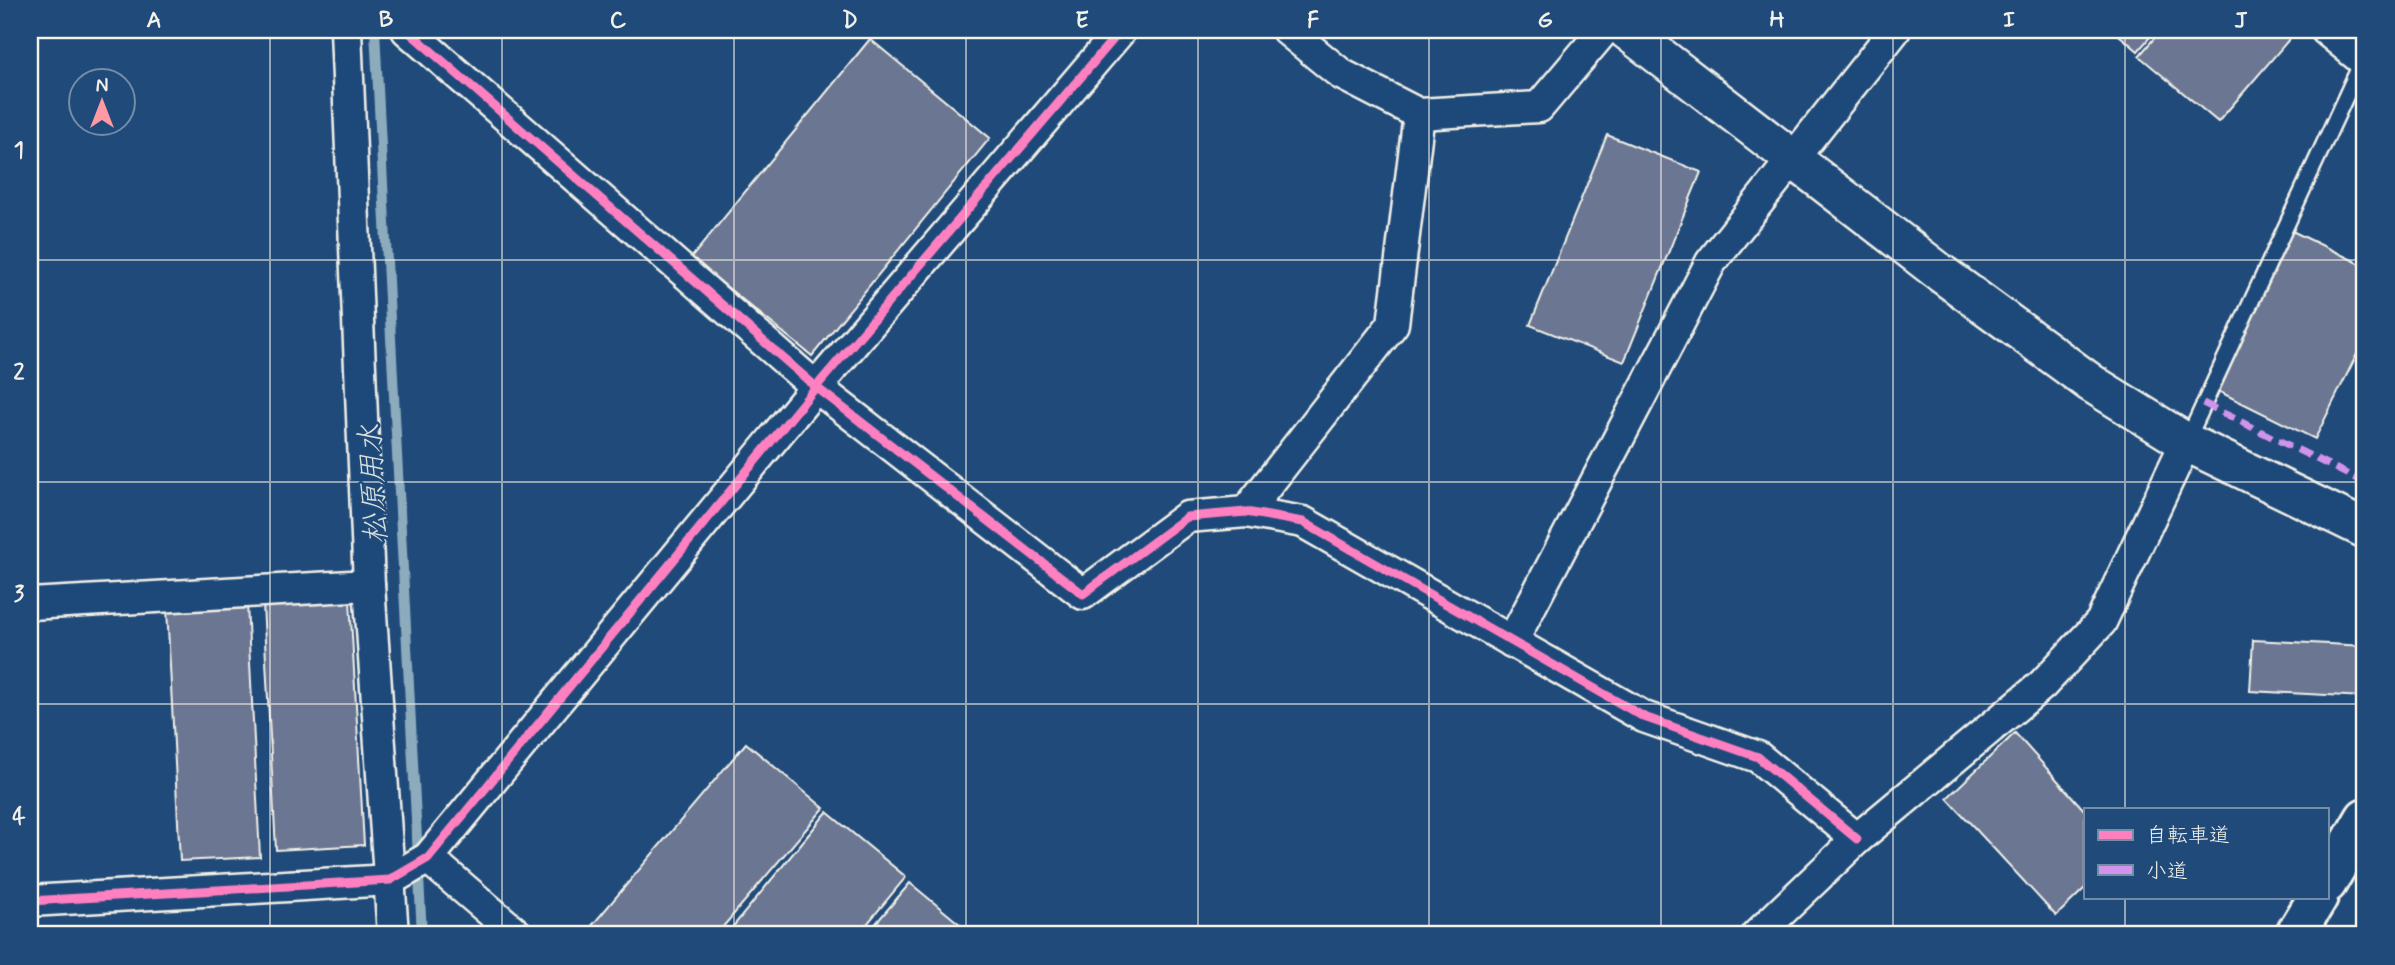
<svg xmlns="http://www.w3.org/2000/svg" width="2395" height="965" font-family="Mynerve,'Klee One',sans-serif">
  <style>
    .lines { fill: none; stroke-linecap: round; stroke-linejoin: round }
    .stream { stroke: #8cacbd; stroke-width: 10 }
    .building { fill: #6b7692; stroke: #f4f1e8; stroke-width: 2 }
    .service-casing { stroke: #f4f1e8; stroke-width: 19 }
    .minor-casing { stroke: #f4f1e8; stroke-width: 35 }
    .tertiary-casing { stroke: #f4f1e8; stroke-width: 42 }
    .secondary-casing { stroke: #f4f1e8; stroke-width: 44 }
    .service { stroke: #1f4a7a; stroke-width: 14 }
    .minor { stroke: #1f4a7a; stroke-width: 30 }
    .tertiary { stroke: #1f4a7a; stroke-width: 37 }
    .secondary { stroke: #1f4a7a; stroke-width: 38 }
    .quiet { stroke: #d193ec; stroke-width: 7; stroke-dasharray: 14 7; stroke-linecap: butt }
    .cycleway-casing { stroke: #1f4a7a; stroke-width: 13 }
    .cycleway { stroke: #ff80c0; stroke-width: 9 }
    .grid { fill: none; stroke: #f4f1e8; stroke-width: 2; stroke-opacity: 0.55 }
    .labels { text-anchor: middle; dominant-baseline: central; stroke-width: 5; stroke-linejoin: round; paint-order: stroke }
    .water-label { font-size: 30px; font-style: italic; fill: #dae0dd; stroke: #1f4a7a }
    .neatline { fill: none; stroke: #f4f1e8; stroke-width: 2.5 }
    .grid-label { font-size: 23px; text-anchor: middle; font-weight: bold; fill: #f4f1e8 }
  </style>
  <rect width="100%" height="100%" fill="#1f4a7a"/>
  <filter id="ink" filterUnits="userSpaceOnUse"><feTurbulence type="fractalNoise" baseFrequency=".0143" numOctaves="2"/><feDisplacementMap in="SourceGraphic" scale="14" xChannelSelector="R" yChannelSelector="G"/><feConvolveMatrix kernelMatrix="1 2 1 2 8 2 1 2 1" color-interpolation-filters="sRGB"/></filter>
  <g filter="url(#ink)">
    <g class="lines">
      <!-- stream -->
      <path class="stream" d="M375,30L422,935"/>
    </g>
    <!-- building -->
    <g class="building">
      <path d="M2113,30H2156L2138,51Z"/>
      <path d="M2161,30H2297L2218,122L2139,56Z"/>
      <path d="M870,39L990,138L812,356L691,258Z"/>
      <path d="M1607,135L1701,172L1624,362L1530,325Z"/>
      <path d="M2292,231L2365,266V338L2315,439L2214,389Z"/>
      <path d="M350,600L364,845L276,850L263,604Z"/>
      <path d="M247,604L260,857L180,861L167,608Z"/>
      <path d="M2253,640L2365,646V697L2250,691Z"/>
      <path d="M2015,733L2085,811V888L2056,916L1947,798Z"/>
      <path d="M746,743L824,808L716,935H584Z"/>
      <path d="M827,812L906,877L858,935H726Z"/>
      <path d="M910,883L973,935H866Z"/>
    </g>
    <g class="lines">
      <!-- service casing -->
      <g class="service-casing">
        <path id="service" d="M2187,441L2363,59"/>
      </g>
      <!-- minor casing -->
      <g class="minor-casing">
        <g id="minor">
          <path d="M346,30L369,585L393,935"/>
          <path d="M407,30L816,387L1083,594L1187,517L1246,512L1303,522L1644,717L1758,757L1857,839"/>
          <path d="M1287,30L1341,74L1419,114L1539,107L1604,30"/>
          <path d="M2326,30L2365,62"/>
          <path d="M1246,512L1393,324L1419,114"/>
          <path d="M30,604L369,585"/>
          <path d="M1512,642L1711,262L1895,30"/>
          <path d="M428,858L518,935"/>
          <path d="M30,901L390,880L428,858L816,387L1121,30"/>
          <path d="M1757,935L1857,839L2042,685L2101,622L2186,442"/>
        </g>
      </g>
      <!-- tertiary casing -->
      <g class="tertiary-casing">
        <path id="tertiary" d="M1626,30L1942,274L2091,383L2186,442L2365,529"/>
      </g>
      <!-- secondary casing -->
      <g class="secondary-casing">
        <g id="secondary">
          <path d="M2327,883L2365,818"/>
          <path d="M2295,935L2318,897"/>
        </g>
      </g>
      <!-- service -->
      <use href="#service" class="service"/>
      <!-- minor -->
      <use href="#minor" class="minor"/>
      <!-- tertiary -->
      <use href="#tertiary" class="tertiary"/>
      <!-- secondary -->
      <use href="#secondary" class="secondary"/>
      <!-- quiet -->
      <path class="quiet" d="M2203,403L2365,483"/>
      <!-- cycleway casing -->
      <g class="cycleway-casing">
        <g id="cycleway">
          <path d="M407,30L816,387L1083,594L1187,517L1246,512L1303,522L1644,717L1758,757L1857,839"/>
          <path d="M30,901L390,880L428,858L816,387L1121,30"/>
        </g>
      </g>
      <!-- cycleway -->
      <use href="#cycleway" class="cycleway"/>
    </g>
  </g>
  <!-- grid -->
  <path class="grid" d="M270,30V935M502,30V935M734,30V935M966,30V935M1198,30V935M1429,30V935M1661,30V935M1893,30V935M2125,30V809M30,260H2365M30,482H2365M30,704H2365M2125,897V935"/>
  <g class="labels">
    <!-- water labels -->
    <g class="water-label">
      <text transform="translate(374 484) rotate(-93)">松原用水</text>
    </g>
  </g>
  <!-- margin -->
  <rect width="2395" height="965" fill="none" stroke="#1f4a7a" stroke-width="77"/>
  <!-- legend -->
  <rect x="2084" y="808" width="245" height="91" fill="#1f4a7a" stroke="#748da6" stroke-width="2"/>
  <rect x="2098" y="830" width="35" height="10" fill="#ff80c0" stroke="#748da6" stroke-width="2"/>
  <text x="2146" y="842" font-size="21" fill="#f4f1e8">自転車道</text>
  <rect x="2098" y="865" width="35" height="10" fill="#d193ec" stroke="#748da6" stroke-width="2"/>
  <text x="2146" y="878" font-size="21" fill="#f4f1e8">小道</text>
  <!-- north arrow -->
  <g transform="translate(102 102)"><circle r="33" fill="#1f4a7a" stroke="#748da6" stroke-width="2"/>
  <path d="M0-5L12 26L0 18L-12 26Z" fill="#ff9aa2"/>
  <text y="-10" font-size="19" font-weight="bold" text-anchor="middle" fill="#f4f1e8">N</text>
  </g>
  <rect x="38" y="38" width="2318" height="888" class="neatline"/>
  <g class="grid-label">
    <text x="154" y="27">A</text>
    <text x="386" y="27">B</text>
    <text x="618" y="27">C</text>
    <text x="850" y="27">D</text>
    <text x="1082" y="27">E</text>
    <text x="1313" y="27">F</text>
    <text x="1545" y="27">G</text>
    <text x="1777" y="27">H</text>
    <text x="2009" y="27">I</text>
    <text x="2241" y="27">J</text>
    <text x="19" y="157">1</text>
    <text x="19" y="379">2</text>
    <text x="19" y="601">3</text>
    <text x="19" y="823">4</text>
  </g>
</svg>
